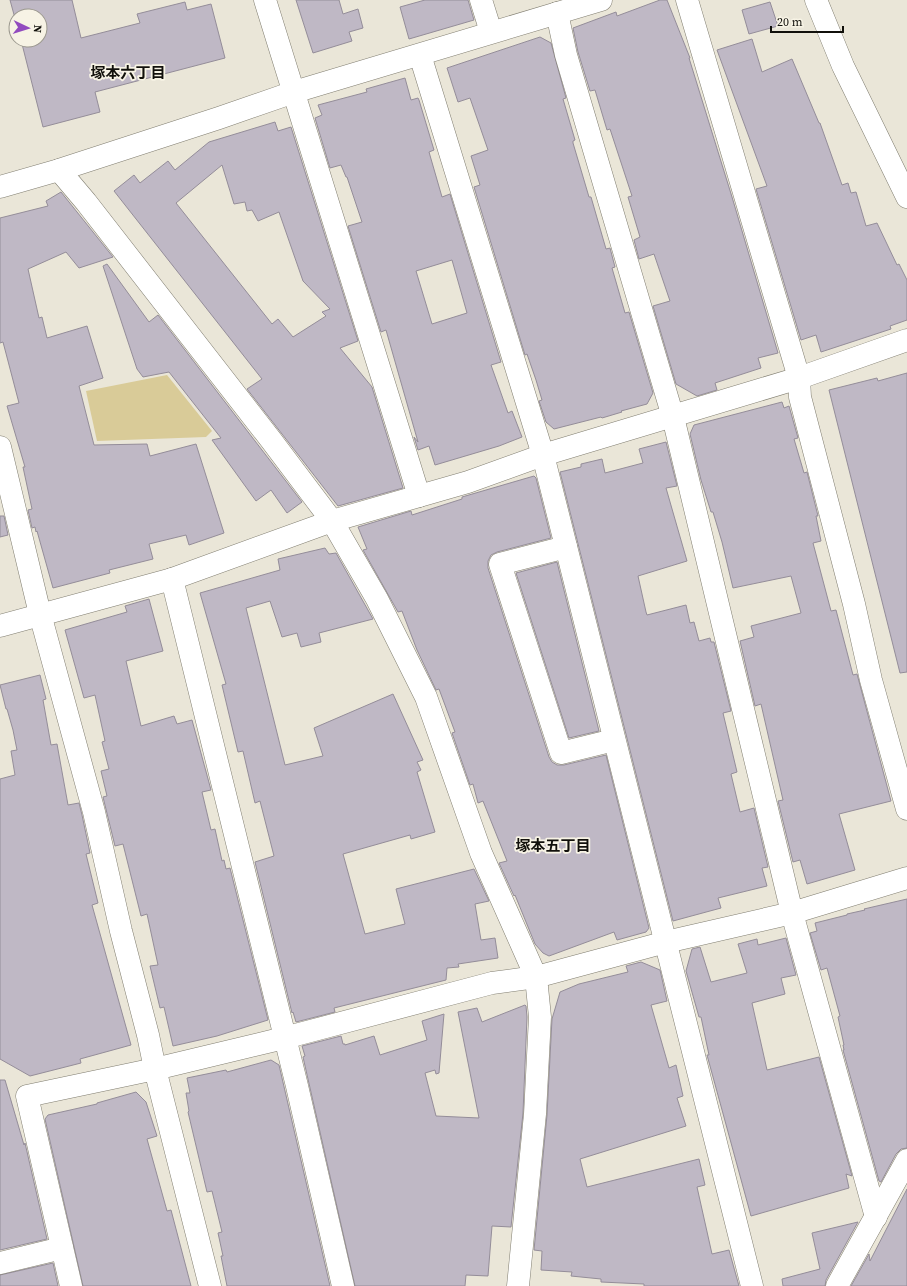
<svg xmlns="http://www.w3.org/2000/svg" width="907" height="1286" font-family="'Source Serif 4','Noto Sans JP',serif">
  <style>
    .green { fill: #d9cb98 }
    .building { fill: #bfb8c5; stroke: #948d99; fill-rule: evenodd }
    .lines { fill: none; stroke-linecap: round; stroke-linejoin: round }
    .minor-casing { stroke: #817e71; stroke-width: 23 }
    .minor { stroke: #fff; stroke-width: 22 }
    .labels { text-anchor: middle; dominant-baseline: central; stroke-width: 3.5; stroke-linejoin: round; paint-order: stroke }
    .neighbourhood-label { font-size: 15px; font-weight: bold; fill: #11100b; stroke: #f7f3e5 }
  </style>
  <rect width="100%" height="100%" fill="#eae6d8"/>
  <!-- green -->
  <path class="green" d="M167,375L212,431L206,437L97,441L86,391Z"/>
  <!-- building -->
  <g class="building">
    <path d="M10,0H72L81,38L140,23L137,14L185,2L187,10L211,4L225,58L95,92L100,112L43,127L21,40H40V16H16V22Z"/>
    <path d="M296,0H339L343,14L358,9L363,28L349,32L352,41L313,53Z"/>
    <path d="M425,0H468L474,20L409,39L400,7Z"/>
    <path d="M660,0H667L690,58H689L732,197L778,353L758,358L761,368L715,383L717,390L697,396L676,384L653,306L670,301L654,254L639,259L634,240L640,237L628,197L632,196L610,129L607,130L595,90L590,91L578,52L573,28L616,12L617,16Z"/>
    <path d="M770,2L778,26L749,34L742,10Z"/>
    <path d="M540,37L551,43L566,98L563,99L575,140L573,141V143L589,197H591L606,249L610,248L615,267L612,268L625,313L629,312L653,393L647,404L621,411L622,412L602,418L601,417L554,429L546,422L539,401L542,400L536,380L527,354L525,355L474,187L480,185L471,156L488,150L470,98L458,102L447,68Z"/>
    <path d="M752,39L762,72L792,59L819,123H820L842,185L848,183L851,193L856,192L866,226L877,223L897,265L899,264L907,280V320L890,326L891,329L821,352L816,335L801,340L756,189L767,186L717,50Z"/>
    <path d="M405,78L411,100L418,98L419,100L434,150L429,152L442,197L450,194L501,362L491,365L508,413L512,411L522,437L499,446L435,465L429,446L418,450L414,437L418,442L386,330L381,332L348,226L362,222L347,177H346L341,165L330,168L315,118L322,115L318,105L367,92L366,89ZM452,260L467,313L432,324L416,271Z"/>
    <path d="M275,122L278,131L291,127L358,341L340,348L372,387L403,488L338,506L247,389L262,379L114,191L134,175L140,183L168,161L175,170L209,142ZM222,165L234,204L245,202L247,211L252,210L258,221L279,212L303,281L330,309L322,312L326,316L293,337L278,319L272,324L176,203Z"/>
    <path d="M61,192L113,257L79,268L66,252L28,269L39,318L42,317L47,338L87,326L103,378L79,386L94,445L147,444L150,456L196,444L224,533L189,545L186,535L149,544L153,559L109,570L110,573L53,588L37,531L36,532L35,527L32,528L28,510L32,509L23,467H25L7,406L19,403L3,342L0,343V218L48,206L46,201Z"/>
    <path d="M107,264L149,322L158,315L302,502L287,513L271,490L256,501L212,440L221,438L169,372L143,377L137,369L103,266Z"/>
    <path d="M907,373V672L900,673L829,390L877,378L878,381Z"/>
    <path d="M782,402L784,408L789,406L798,438L794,439L804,473L807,472L818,516H816L821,541L813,543L831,611L836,610L853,675L857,674L891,801L839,814L855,870L807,884L800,860L793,862L778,801L783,800L761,704L755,706L740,641L754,637L751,626L801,613L791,576L733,588L722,542L713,512H711L701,480L690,434L694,425Z"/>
    <path d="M666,442L677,486L666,488L687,561L638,576L646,612L647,615L686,605L690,623L694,622L699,641L710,638L711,642H714L731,711L723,713L737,772L731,774L740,812L754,808L768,867L762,868L767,886L718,898L721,908L673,921L560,472L581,467V464L602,459L605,473L643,463L639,449Z"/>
    <path d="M534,476L536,478L551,538L497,552L491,555L488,561V568L549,757L552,762L557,765H564L606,755L649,928L646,932L617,940L614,932L549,956L543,953L535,944L515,895L514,896L499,863L507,861L483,801L478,803L473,784L470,785L452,733L455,732L439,689L436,690L417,650L402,611L398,612L363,550L367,549L358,527L411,511L412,515L462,499V497Z"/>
    <path d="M0,516H4L8,535L0,537Z"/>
    <path d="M325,548L329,554L336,553L373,619L319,633L321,642L301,647L297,633L282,637L270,601L246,608L285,765L323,756L314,728L393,694L423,760L417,762L421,770L417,772L435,832L411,839L410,835L343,854L365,934L405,924L396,889L474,869L489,901L475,904L481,940L495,938L498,958L458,964L459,967L447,968L446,980L334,1008L335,1012L296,1022L293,1012L292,1013L255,862L274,856L260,801L255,803L243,751L238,752L222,685L226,684L200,593L280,570L278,559Z"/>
    <path d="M557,562L599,731L569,738L516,573Z"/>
    <path d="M149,599L163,651L126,661L141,726L174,716L177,724L192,720L211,790L202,792L211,830L215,829L222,861L224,860L226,869L230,868L268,1020L217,1036L173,1046L164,1007L160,1008L150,966L158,965L147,914L141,916L123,844L115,846L103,797L107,796L101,771L109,769L102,742L105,741L95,695L84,698L65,630L127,612L125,606Z"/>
    <path d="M40,675L46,699L43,700L51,745L57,744L68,805L79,803L82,815L90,853L86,854L98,903L92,905L131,1045L80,1059L81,1063L30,1076L0,1059V779L15,775L11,751L17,750L13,730L7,709H6L0,685Z"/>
    <path d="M907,899V1148L901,1149L896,1154L881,1182L879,1181L843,1050H844L843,1045H844L838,1017L840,1016L827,968L821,970L810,933L817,931L815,923L847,915V914L865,910L864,909Z"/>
    <path d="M786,938L796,975L781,978L785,994L752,1003L767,1070L819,1057L852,1176L846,1174L849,1188L751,1216L707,1055H709L701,1017H699L686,971L692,949L700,947L711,982L747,973L738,944L757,939L758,945Z"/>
    <path d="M641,962L660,970L667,1001L651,1005L669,1068L676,1065L683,1096L677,1098L686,1126L580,1159L587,1187L699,1159L705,1185L697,1187L712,1254L729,1250L739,1286H644V1284L601,1282V1279L571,1276L572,1272L541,1270L542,1251L534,1250L547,1115L552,1019L560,992L579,984L628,972L626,966Z"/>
    <path d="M525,1005L526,1006L527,1017L523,1113L511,1227L492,1226L488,1276L466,1275L465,1286H355L303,1057L305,1056L302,1046L341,1036L343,1044H345V1045L374,1036L380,1055L427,1040L422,1021L444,1014L439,1073L436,1074L435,1070L425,1073L436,1116L479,1118L458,1012L477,1008L482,1022Z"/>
    <path d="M271,1060L279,1065L330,1286H227L221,1256H223L218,1233L222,1232L212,1191L207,1192L188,1112L189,1111L186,1093H190L187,1078L226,1070L227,1072Z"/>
    <path d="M0,1080H5L24,1145L25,1143L47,1239L0,1250Z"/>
    <path d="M136,1092L146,1102L157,1136L147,1139L167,1211L171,1210L191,1286H83L45,1119L48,1115L97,1104V1103Z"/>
    <path d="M907,1189V1286H851L869,1254L870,1261Z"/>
    <path d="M858,1222L826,1280L825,1286H783L782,1279L820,1269L812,1233Z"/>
    <path d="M53,1263L58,1286H0V1275Z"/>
  </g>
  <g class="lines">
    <!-- minor casing -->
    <g class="minor-casing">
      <g id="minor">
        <path d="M265,0L419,496"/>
        <path d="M481,0L491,32"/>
        <path d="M687,0L799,378L800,397L854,604L871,680L907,809"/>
        <path d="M816,0L843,66L907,197"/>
        <path d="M557,13L566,55L673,417L792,913L876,1217"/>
        <path d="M420,55L543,455L752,1286"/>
        <path d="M59,170L86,202L271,440L332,521L377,599L426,697L481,853L536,977L540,1017L535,1114L518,1286"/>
        <path d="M0,187L59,170L219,118L294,92L601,0"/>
        <path d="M0,447L40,614L94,812L121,931L148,1035L155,1069L210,1286"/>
        <path d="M566,547L500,564L561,753L614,740"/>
        <path d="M172,579L297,1086L343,1286"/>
        <path d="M0,626L172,579L332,521L468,482L543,455L799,378L907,340"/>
        <path d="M0,1263L62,1248"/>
        <path d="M71,1286L27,1096L155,1069L284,1038L492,983L536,977L666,942L792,913L907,878"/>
        <path d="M837,1286L907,1160"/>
      </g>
    </g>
    <!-- minor -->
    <use href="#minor" class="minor"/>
  </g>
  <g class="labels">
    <!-- neighbourhood labels -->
    <g class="neighbourhood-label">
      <text x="128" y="72">塚本六丁目</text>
      <text x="553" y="845">塚本五丁目</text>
    </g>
  </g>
  <!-- north arrow -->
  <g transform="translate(28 28) rotate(94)"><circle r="19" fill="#f7f3e5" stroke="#9b988e"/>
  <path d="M0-3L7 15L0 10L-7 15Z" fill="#924bbf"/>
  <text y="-6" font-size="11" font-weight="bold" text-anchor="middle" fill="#11100b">N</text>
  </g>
  <!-- scale -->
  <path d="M771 26v6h72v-6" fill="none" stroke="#11100b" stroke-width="2"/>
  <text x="777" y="26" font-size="12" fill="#11100b" stroke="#f7f3e5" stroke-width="3" paint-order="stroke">20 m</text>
</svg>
